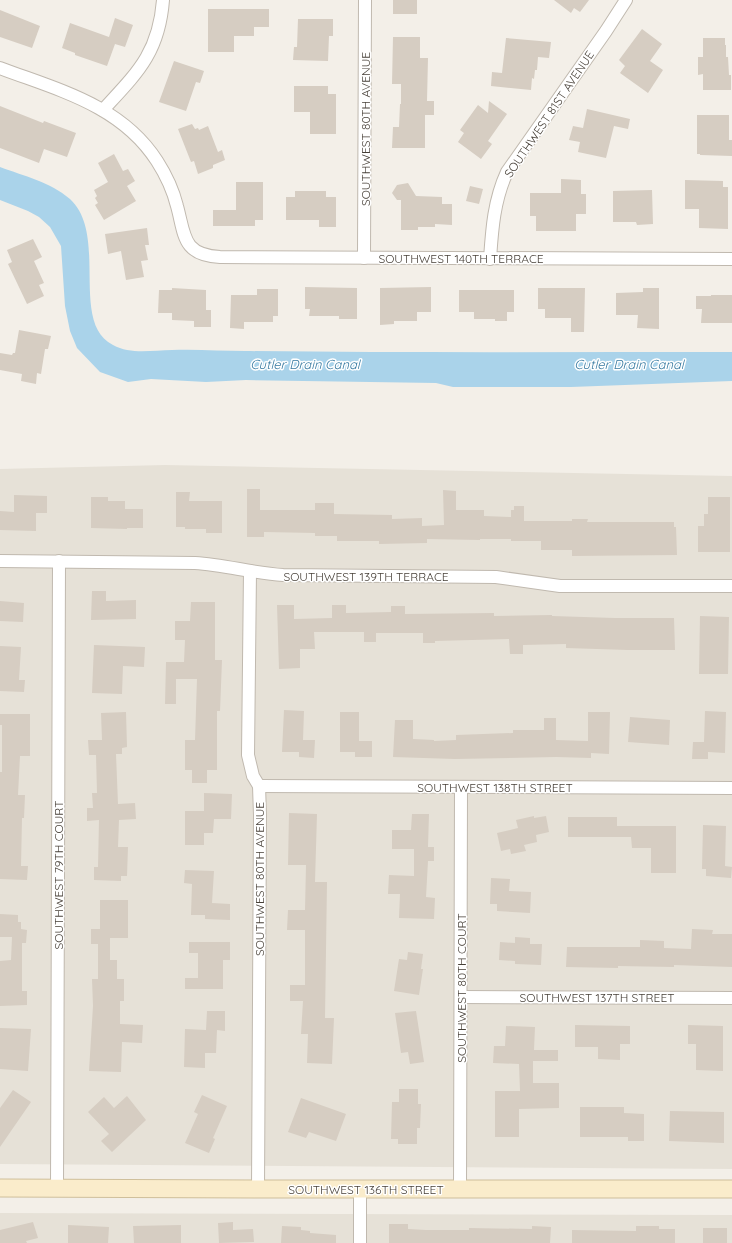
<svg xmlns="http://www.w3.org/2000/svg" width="732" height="1243" font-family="Quicksand,sans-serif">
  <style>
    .residential { fill: #e6e1d7 }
    .water { fill: #aad3ea }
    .building { fill: #d6cdc2 }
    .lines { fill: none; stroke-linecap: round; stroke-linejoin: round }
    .street-casing { stroke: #c0b9af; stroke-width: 14 }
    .secondary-casing { stroke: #cfbf9b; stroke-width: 19 }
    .street { stroke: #fff; stroke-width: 12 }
    .secondary { stroke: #faeccb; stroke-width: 17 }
    .labels { text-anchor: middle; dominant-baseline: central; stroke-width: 3; stroke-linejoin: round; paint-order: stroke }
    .street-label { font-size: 12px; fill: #463f37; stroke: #fff }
    .water-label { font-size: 13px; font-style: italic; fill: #377aa1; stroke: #fff }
  </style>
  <rect width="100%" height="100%" fill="#f3efe8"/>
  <!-- residential -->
  <g class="residential">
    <path d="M165,465L732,476V1169L0,1164V469Z"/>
    <path d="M0,1213L732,1215V1243H0Z"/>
  </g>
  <!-- water -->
  <path class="water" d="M0,167C24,176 50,182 70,199C109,235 69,323 113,345C131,355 153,350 172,350C197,349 221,351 245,351C408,353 570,352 732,352V381L571,387H453L436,383L246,380L206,382L151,379L128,382L100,372L77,348L70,331L65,306L61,246L50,227L39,217L28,211L0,200Z"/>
  <!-- building -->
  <g class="building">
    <rect x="393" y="0" width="24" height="14"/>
    <path d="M554,0H589L580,12L574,8L571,13Z"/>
    <path d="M208,9H269V27H254V36H234V52H208Z"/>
    <path d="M0,10L40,26L32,48L0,37Z"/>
    <path d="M115,18L133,25L125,47L115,44L107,66L75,55V53L62,48L70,23L109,37Z"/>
    <path d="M298,19H333V36H329L328,61L293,60L294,47H297Z"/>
    <path d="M642,29L662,44L650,61L663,70L648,93L620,73L625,66L619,60Z"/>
    <path d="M393,37H420V58H428L427,101H434V115H425V148H392L393,127H399L400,104H401V84H392Z"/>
    <path d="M506,38L551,42L549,58L538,57L537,70H535L534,79L532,78L531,90L491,86L492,72L502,73Z"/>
    <path d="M703,38H725V45H726V57H728L729,75H731V90H703V74L698,75V57H703Z"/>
    <path d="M174,61L204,71L200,83L196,82L186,111L159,102Z"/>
    <path d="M294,86H328V94H336V134H310V112H294Z"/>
    <path d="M489,101L507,114L488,141L492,144L481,159L458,142L464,133L460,130L478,105L488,113Z"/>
    <path d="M0,106L43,123L44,121L76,133L67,157L44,149L39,163L0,148Z"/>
    <path d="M587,109L630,119L628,129L614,126L606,158L578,152L580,142L569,140L573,126L583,128Z"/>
    <path d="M697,115H729V140H732V156L700,155V154H697Z"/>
    <path d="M192,124L195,129L198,128L199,130L208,126L218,152L222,150L225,160L213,165V168L198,174L194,161L191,162L178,129Z"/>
    <path d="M114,154L123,171L128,169L135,181L127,186L136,201L104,220L95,205L98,203L95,198L97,196L94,190L108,182L98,163Z"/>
    <path d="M561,179L581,180V194H586V214H576V231H536V216H530V193H561Z"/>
    <path d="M685,180L723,181V187H728V229L699,228V209H685Z"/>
    <path d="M236,182H263V220H255V226H213V210H236Z"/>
    <path d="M408,183L416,196L442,197V204H452V225L435,224V227H418V230H401V200H397L392,193L397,185Z"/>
    <path d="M470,186L483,189L479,204L466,201Z"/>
    <path d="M652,190L653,224L637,225L636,222H613V191Z"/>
    <path d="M295,191H326V197H336V227H319V220H286V197H295Z"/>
    <path d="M147,228L149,245H145L148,260L141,261L144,277L126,280L121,251L108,254L105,234Z"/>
    <path d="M33,239L42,257L34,261L44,283L39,285L44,296L27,304L8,264L12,262L7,250Z"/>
    <path d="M305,287L357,288V319H339V316H309L310,309H305Z"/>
    <path d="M431,287V312H417V321H394V324L380,325V288Z"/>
    <path d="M172,288L206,290V310H211V327H194V321L172,320V313H158L159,290H172Z"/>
    <path d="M538,288H585L584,332H571V318H545V309H538Z"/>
    <path d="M643,288H659V329L637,328L638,315H616V293L643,292Z"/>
    <path d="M257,289H278V316H273V322H244V329L230,328L231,295H257Z"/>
    <path d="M459,290H514V312H507V321H495V319H474V312H459Z"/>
    <path d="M711,295H732V323H701L702,309H696V296H711Z"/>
    <path d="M19,330L51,336L48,349H45L41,374L37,373L36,384L21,381L22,374L0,370V353L12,355L13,353H15Z"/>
    <path d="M247,489H260V510H315V503H334V514L392,515V519L422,518V526L444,525L443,490L456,491V510H484V516L511,517V510H514V506H524V521H572V519H588L587,522H674V527H676L677,555L572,556V550H541V541H511V539H480V540L427,539V543L379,544V541H337V536H315V533L264,532V537H247Z"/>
    <path d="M176,492H190L189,501H222V533H206V529H185V527H176Z"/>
    <path d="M14,495L47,496V513H36V531L0,530V511L14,512Z"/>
    <path d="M91,497H108V501H125V509H143V528H127V529L91,528Z"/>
    <path d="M708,497H730V552H698V526H704V514H708Z"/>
    <path d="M92,591H106V601L136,600V619L91,620Z"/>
    <path d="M0,601L24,603L23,622L0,621Z"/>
    <path d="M191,602H215V660H222L220,711H217V770H207V783H192V770H185V740H195L197,679H176V704H165L166,662H184L185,640H175V621H190Z"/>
    <path d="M277,605H294V619L332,618V605H346V613L391,612V606H405V614L494,613V616L552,615V616L615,618H674L675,650H628L566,648V644L523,645V654H510L509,639L435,641V643H423V633H376V642H364V632H314L315,649H300V668L279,669Z"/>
    <path d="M700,616L729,617L728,674H699Z"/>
    <path d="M94,645L145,647L144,667L123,666L122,694L92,693Z"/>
    <path d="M0,646L21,647L19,680H25L24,692L0,691Z"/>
    <path d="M284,710L304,711L303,740H315L314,758L299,757V752H282Z"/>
    <path d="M705,711L726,712L725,753L708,752V759H692L693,742H704Z"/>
    <path d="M126,712L127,747L122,748V754H116L118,804L135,803L136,819L119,820L118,847H128L127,876H121V881L94,880V867H98L99,820L87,821V808H93L92,793H97L96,755H89L88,740H102L101,713Z"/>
    <path d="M340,712H359V741H372V757H355V752H340Z"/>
    <path d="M588,712H610L609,754L591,753V758L556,757L455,759L393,757L395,720H413V739L434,740V741L456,740V735L513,733V730H544V718H556V740L588,741Z"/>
    <path d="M0,714H30V756H20L18,795H25L24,818H22L21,866H28L27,880L0,879V772H2V725H0Z"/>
    <path d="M630,717L670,720L669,745L628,742Z"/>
    <path d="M204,793L232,794L231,819H214L213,833H204V845H185V811H204Z"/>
    <path d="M289,813L317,814L315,882H327L325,1018H334L332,1064L307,1063L308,1034H301L303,1001H290V985H305V930H287L288,910H305L306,865H288Z"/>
    <path d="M412,814H429L428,847H434V861H428L426,897L435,898L434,919L399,918L400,894H388L389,875L414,876V849H392V830H411Z"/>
    <path d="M534,816V818L546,816L549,832L536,835L537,842L524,845L526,851L511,854L510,849L501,851L497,833L518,828L516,820Z"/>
    <path d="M568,817H617V826H676V873H651V848H632L631,837H568Z"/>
    <path d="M703,825L726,826L725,866L732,867L731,878L706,876V869H702Z"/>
    <path d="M185,870L214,871L212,903L230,904V920L205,919V915H191L192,884L184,883Z"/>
    <path d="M491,878L510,879L509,891L531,892L530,913L497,911V904H490Z"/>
    <path d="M100,900H128V938H110V960H117V979H124V1001H120V1024L143,1025L142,1043L122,1042L121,1072L89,1071L93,1006L92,979H98V944H91V929H100Z"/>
    <path d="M0,914L18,915V922H21V929L27,930L26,943H22V991H27V1005L0,1006V961L11,960L12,937H0Z"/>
    <path d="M692,929L713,930L712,934H732V967L674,965V967L618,966V968L566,967L567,947H640V940L664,941V948L691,949Z"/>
    <path d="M515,937L530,938V944H542L541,965L515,964V961L499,960L500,942L515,943Z"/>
    <path d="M189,942H230V960H223V989H185V978H198V953H189Z"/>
    <path d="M408,952L423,954L421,969H423L419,995L394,991L399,959L407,960Z"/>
    <path d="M207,1011H225V1031L217,1030L216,1053H205V1068L184,1067L185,1029L206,1030Z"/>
    <path d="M416,1011L424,1062L410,1064L408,1052L401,1053L395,1013Z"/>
    <path d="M575,1025L630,1026V1044H620V1060L598,1059V1047H575Z"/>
    <path d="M688,1025L723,1026V1071L696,1070V1044H688Z"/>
    <path d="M506,1026L535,1027L534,1050H558V1061H533V1083H559V1108L519,1109V1137H495V1091H520L519,1064L493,1063L494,1046H505Z"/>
    <path d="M0,1028L31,1029L28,1071L0,1069Z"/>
    <path d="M399,1089H418V1104H421L420,1128H417V1144H398V1139H391L392,1102H399Z"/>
    <path d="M13,1090L31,1102L0,1147V1108Z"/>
    <path d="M202,1095L227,1106L213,1138L215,1139L209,1153L185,1143L198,1114L194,1112Z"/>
    <path d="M127,1096L146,1120L112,1152L101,1141L109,1134L88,1112L104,1097L114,1108Z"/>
    <path d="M301,1098L346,1114L336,1141L309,1132L306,1138L288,1132Z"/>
    <path d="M580,1107H624V1113L644,1114V1141H628V1137H580Z"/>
    <path d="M670,1111L724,1112V1143L669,1141Z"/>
    <path d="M33,1222L38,1238L26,1241L27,1243H0V1230Z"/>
    <path d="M233,1222V1230L253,1229L254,1242L219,1243L218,1223Z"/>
    <path d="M389,1224H408V1229L426,1230H469V1228L532,1229V1226L551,1227L550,1243H389Z"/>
    <path d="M68,1225L109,1227L108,1243H68Z"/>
    <path d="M181,1225V1243H134L133,1226Z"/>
    <path d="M282,1226L301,1227V1230L310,1231V1233L336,1235V1243H281Z"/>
    <path d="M636,1226H659V1229H675V1243H572V1230L636,1231Z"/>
    <rect x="703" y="1228" width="24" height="15"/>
  </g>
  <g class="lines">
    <!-- street casing -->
    <g class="street-casing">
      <g id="street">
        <path d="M0,68C58,90 121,105 157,161C166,175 173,190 177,206C185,235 182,255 220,257L732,259"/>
        <path d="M103,110C137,73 159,53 163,0"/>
        <path d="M364,258L365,0"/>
        <path d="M490,259C492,229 494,200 507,172L606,31L626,0"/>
        <path d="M0,561L195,563C225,565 253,573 283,575L496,577L560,586H732"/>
        <path d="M250,571L248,755L253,776L259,786L260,815L258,1189"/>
        <path d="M259,786L732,788"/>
        <path d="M461,997L732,998"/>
        <path d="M57,1188L59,561"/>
        <path d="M360,1189V1243"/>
        <path d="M460,1189L461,787"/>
      </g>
    </g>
    <!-- secondary casing -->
    <g class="secondary-casing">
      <path id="secondary" d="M0,1188L258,1189H732"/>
    </g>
    <!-- street -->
    <use href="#street" class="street"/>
    <!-- secondary -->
    <use href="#secondary" class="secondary"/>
  </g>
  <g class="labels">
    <!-- street labels -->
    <g class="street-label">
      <text transform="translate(549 114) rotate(-56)">SOUTHWEST 81ST AVENUE</text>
      <text transform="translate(365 129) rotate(-90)">SOUTHWEST 80TH AVENUE</text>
      <text x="461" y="258">SOUTHWEST 140TH TERRACE</text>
      <text x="366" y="576">SOUTHWEST 139TH TERRACE</text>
      <text x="495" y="787">SOUTHWEST 138TH STREET</text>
      <text transform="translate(58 875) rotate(-90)">SOUTHWEST 79TH COURT</text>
      <text transform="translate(259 879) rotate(-90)">SOUTHWEST 80TH AVENUE</text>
      <text transform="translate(461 988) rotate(-90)">SOUTHWEST 80TH COURT</text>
      <text x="597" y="997">SOUTHWEST 137TH STREET</text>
      <text x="366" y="1189">SOUTHWEST 136TH STREET</text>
    </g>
    <!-- water labels -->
    <g class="water-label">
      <text x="305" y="364">Cutler Drain Canal</text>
      <text x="629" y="364">Cutler Drain Canal</text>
    </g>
  </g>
</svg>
